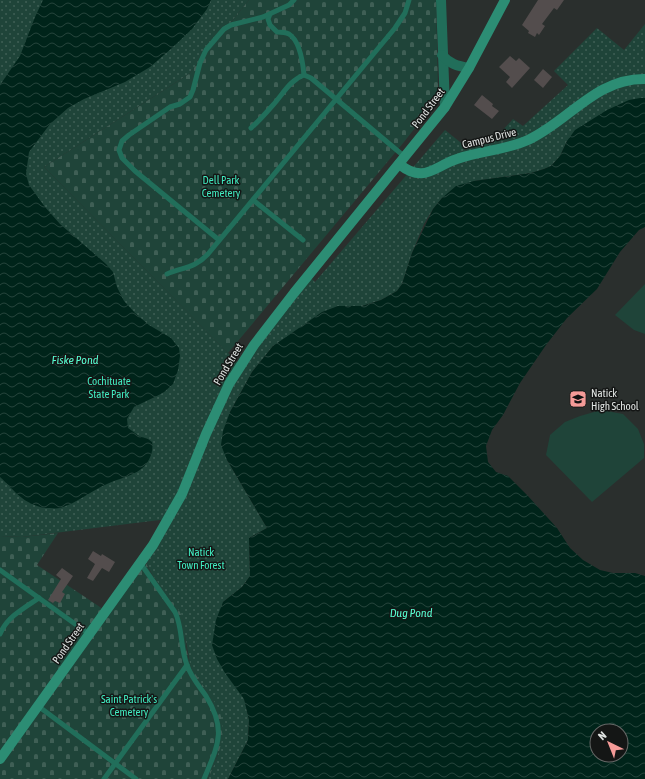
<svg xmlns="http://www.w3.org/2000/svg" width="645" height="779" font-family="'Asap Condensed',sans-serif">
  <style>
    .grass { fill: url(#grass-dots) }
    .cemetery { fill: url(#cemetery-stones) }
    .pitch { fill: #1f4439 }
    .water { fill: url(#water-waves); fill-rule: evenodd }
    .building { fill: #534d4d }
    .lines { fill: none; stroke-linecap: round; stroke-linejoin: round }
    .lane { stroke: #216e5a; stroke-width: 5 }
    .street { stroke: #216e5a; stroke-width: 10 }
    .secondary { stroke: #2c8d74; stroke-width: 10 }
    .labels { text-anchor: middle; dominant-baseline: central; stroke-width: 3; stroke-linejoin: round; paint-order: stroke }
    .street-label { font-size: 11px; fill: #e0e4e2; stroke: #141615 }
    .park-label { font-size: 11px; fill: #41ecc1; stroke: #141615 }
    .poi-label { font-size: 11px; fill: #e0e4e2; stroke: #141615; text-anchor: start }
    .water-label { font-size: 12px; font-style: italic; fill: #56fcd0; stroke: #141615 }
  </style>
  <defs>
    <pattern id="grass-dots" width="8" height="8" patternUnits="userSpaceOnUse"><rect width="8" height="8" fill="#1f4439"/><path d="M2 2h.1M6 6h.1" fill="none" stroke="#3f5f55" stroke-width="1.8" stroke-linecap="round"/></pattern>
    <pattern id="cemetery-stones" width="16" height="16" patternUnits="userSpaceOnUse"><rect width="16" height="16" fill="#1f4439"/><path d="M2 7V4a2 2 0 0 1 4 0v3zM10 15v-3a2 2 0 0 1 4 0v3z" fill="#3f5f55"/></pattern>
    <pattern id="water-waves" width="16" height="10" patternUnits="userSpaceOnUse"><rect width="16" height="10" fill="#00241a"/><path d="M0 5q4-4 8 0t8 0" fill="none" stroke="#25443b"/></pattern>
  </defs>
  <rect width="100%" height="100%" fill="#2a2f2d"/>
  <!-- grass -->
  <path class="grass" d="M0,0H249L189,74L44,167L240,365L308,275L315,282L445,130L465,146L491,143L513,119L523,126L568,85L554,71L597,28L624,50L645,24V98H640L567,141L560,156L551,166L544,169L531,173L474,181L442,198L433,209L424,224L412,253L402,284L397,291L381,300L362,306H338L273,346L252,372L230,412L227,460L267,528L249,538L250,576L242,587L223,602L249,720L248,740L228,779H208L218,755L207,692L197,679L190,664L182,618L178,610L153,576L144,559L168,519L22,537L0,536Z"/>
  <!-- cemetery -->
  <g class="cemetery">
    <path d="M249,0H436L438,89C433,109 416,126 404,142L228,353L44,167L189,74Z"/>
    <path d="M58,533L37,565L106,611L144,559C147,565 150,572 154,577C163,590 177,603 182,617C187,633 184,650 191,665C197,680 209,692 217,706C230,731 218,756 208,779H0V536L22,537Z"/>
  </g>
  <!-- pitch -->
  <g class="pitch">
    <path d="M645,284V334L634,330L615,315Z"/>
    <path d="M601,410L623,414L638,429L644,444V458L592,502L546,455L550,435L565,422L580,416Z"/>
  </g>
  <!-- water -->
  <g class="water">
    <path d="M43,0H211L207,9L192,29L172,48L150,67L125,82L84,99L68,108L50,124L29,152L26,174L29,185L45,207L60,224L106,264L113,272L117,287L124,301L135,313L149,325L171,338L179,348L180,356L178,370L173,384L163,393L134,407L127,419L128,428L139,436L148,439L152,442C154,452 149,463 141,469C133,476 117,479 107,484C91,491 77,503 60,508C56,509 49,508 45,508C23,504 15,491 0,477V85L20,56L35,17Z"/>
    <path d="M640,98H645V227L639,230L620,252L597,289L567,318L546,345L520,383L503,415L492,430L486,446L488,462L496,472L508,476L528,496L557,528L570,548L583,560L600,570L613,573H635L645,576V779H228L248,740L249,720L244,699L225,673L217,659L212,645L216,620L223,602L242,587L250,576L249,538L267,528L227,460L221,445L223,431L230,412L252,372L273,346L322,312L338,306H362L381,300L397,291L402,284L412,253L433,209L442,198L456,186L474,181L531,173L544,169L551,166L560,156L567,141L575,130L607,110L629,100ZM597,731H621V755H597Z"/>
  </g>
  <!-- building -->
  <g class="building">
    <path d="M538,0H564L557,10L554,8L542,24L545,26L539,35L537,33L535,37L528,33L529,31L522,25Z"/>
    <path d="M510,56L516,61L519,58L530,68L512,88L506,82L510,77L499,67Z"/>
    <path d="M543,69L552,77L543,88L534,80Z"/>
    <path d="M482,95L493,104L492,106L499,111L492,119L474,105Z"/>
    <path d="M93,551L101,556L102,554L115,562L109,572L102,568L93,581L87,578L95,564L88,559Z"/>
    <path d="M62,568L73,576L62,592L65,594L60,603L55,601L53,603L48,600L61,579L56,575Z"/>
  </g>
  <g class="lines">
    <!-- lane -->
    <g class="lane">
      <path d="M270,14L268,19L270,25L277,32C281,32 285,32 289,34C300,41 303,64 304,75"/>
      <path d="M251,128C259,121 266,113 273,105C283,94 290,80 304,75L311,78L405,157"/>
      <path d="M253,200L303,240"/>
      <path d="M219,240L135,171L122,158L119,150L122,141L129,135L170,107L180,104L190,97L193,90L200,63L206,50L224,29L231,25L263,17L289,5L294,0"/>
      <path d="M167,274C184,267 195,268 208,254L395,28L405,13L409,0"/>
      <path d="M141,564L175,612C183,628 180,648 187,665C191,677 199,686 206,696C227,730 218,745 204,779"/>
      <path d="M0,570L89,634"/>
      <path d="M0,634C7,617 24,608 39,598"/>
      <path d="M38,706L136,779"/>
      <path d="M104,779L187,665"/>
    </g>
    <!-- street -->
    <g class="street">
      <path d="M441,0L445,107"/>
      <path d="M442,55C450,64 457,66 469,68"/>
    </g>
    <!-- secondary -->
    <g class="secondary">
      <path d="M399,164C424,184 433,167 457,159C480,151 506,150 528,140C569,121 596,78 645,79"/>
      <path d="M0,759L153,545L182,494L206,434L229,384L254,345L294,293L445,107L469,68L505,0"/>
    </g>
  </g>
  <!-- icons -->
  <defs>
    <g id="school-square" transform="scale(0.9)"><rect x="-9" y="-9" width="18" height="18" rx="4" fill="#f59b98" stroke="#141615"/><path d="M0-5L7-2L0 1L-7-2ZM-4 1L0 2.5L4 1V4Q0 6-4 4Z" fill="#111"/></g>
  </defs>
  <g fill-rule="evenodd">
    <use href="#school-square" x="578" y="399"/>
  </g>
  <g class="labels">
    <!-- street labels -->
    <g class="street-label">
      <text transform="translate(428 108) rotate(-53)">Pond Street</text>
      <text transform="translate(489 138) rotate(-14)">Campus Drive</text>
      <text transform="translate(228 364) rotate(-59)">Pond Street</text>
      <text transform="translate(68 643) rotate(-55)">Pond Street</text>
    </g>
    <!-- park labels -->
    <g class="park-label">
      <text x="221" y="180">Dell Park<tspan x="221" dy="13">Cemetery</tspan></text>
      <text x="109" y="381">Cochituate<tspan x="109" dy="13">State Park</tspan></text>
      <text x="201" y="552">Natick<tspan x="201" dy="13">Town Forest</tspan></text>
      <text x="129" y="699">Saint Patrick's<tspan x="129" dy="13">Cemetery</tspan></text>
    </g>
    <!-- poi labels -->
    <g class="poi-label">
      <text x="591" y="393">Natick<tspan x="591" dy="13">High School</tspan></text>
    </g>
    <!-- water labels -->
    <g class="water-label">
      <text x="75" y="360">Fiske Pond</text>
      <text x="411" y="613">Dug Pond</text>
    </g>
  </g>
  <!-- north arrow -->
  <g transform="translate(609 743) rotate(317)"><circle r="19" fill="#141615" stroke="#666867"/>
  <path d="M0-3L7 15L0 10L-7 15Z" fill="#f59b98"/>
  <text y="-6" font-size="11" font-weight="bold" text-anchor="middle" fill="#e0e4e2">N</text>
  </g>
</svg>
